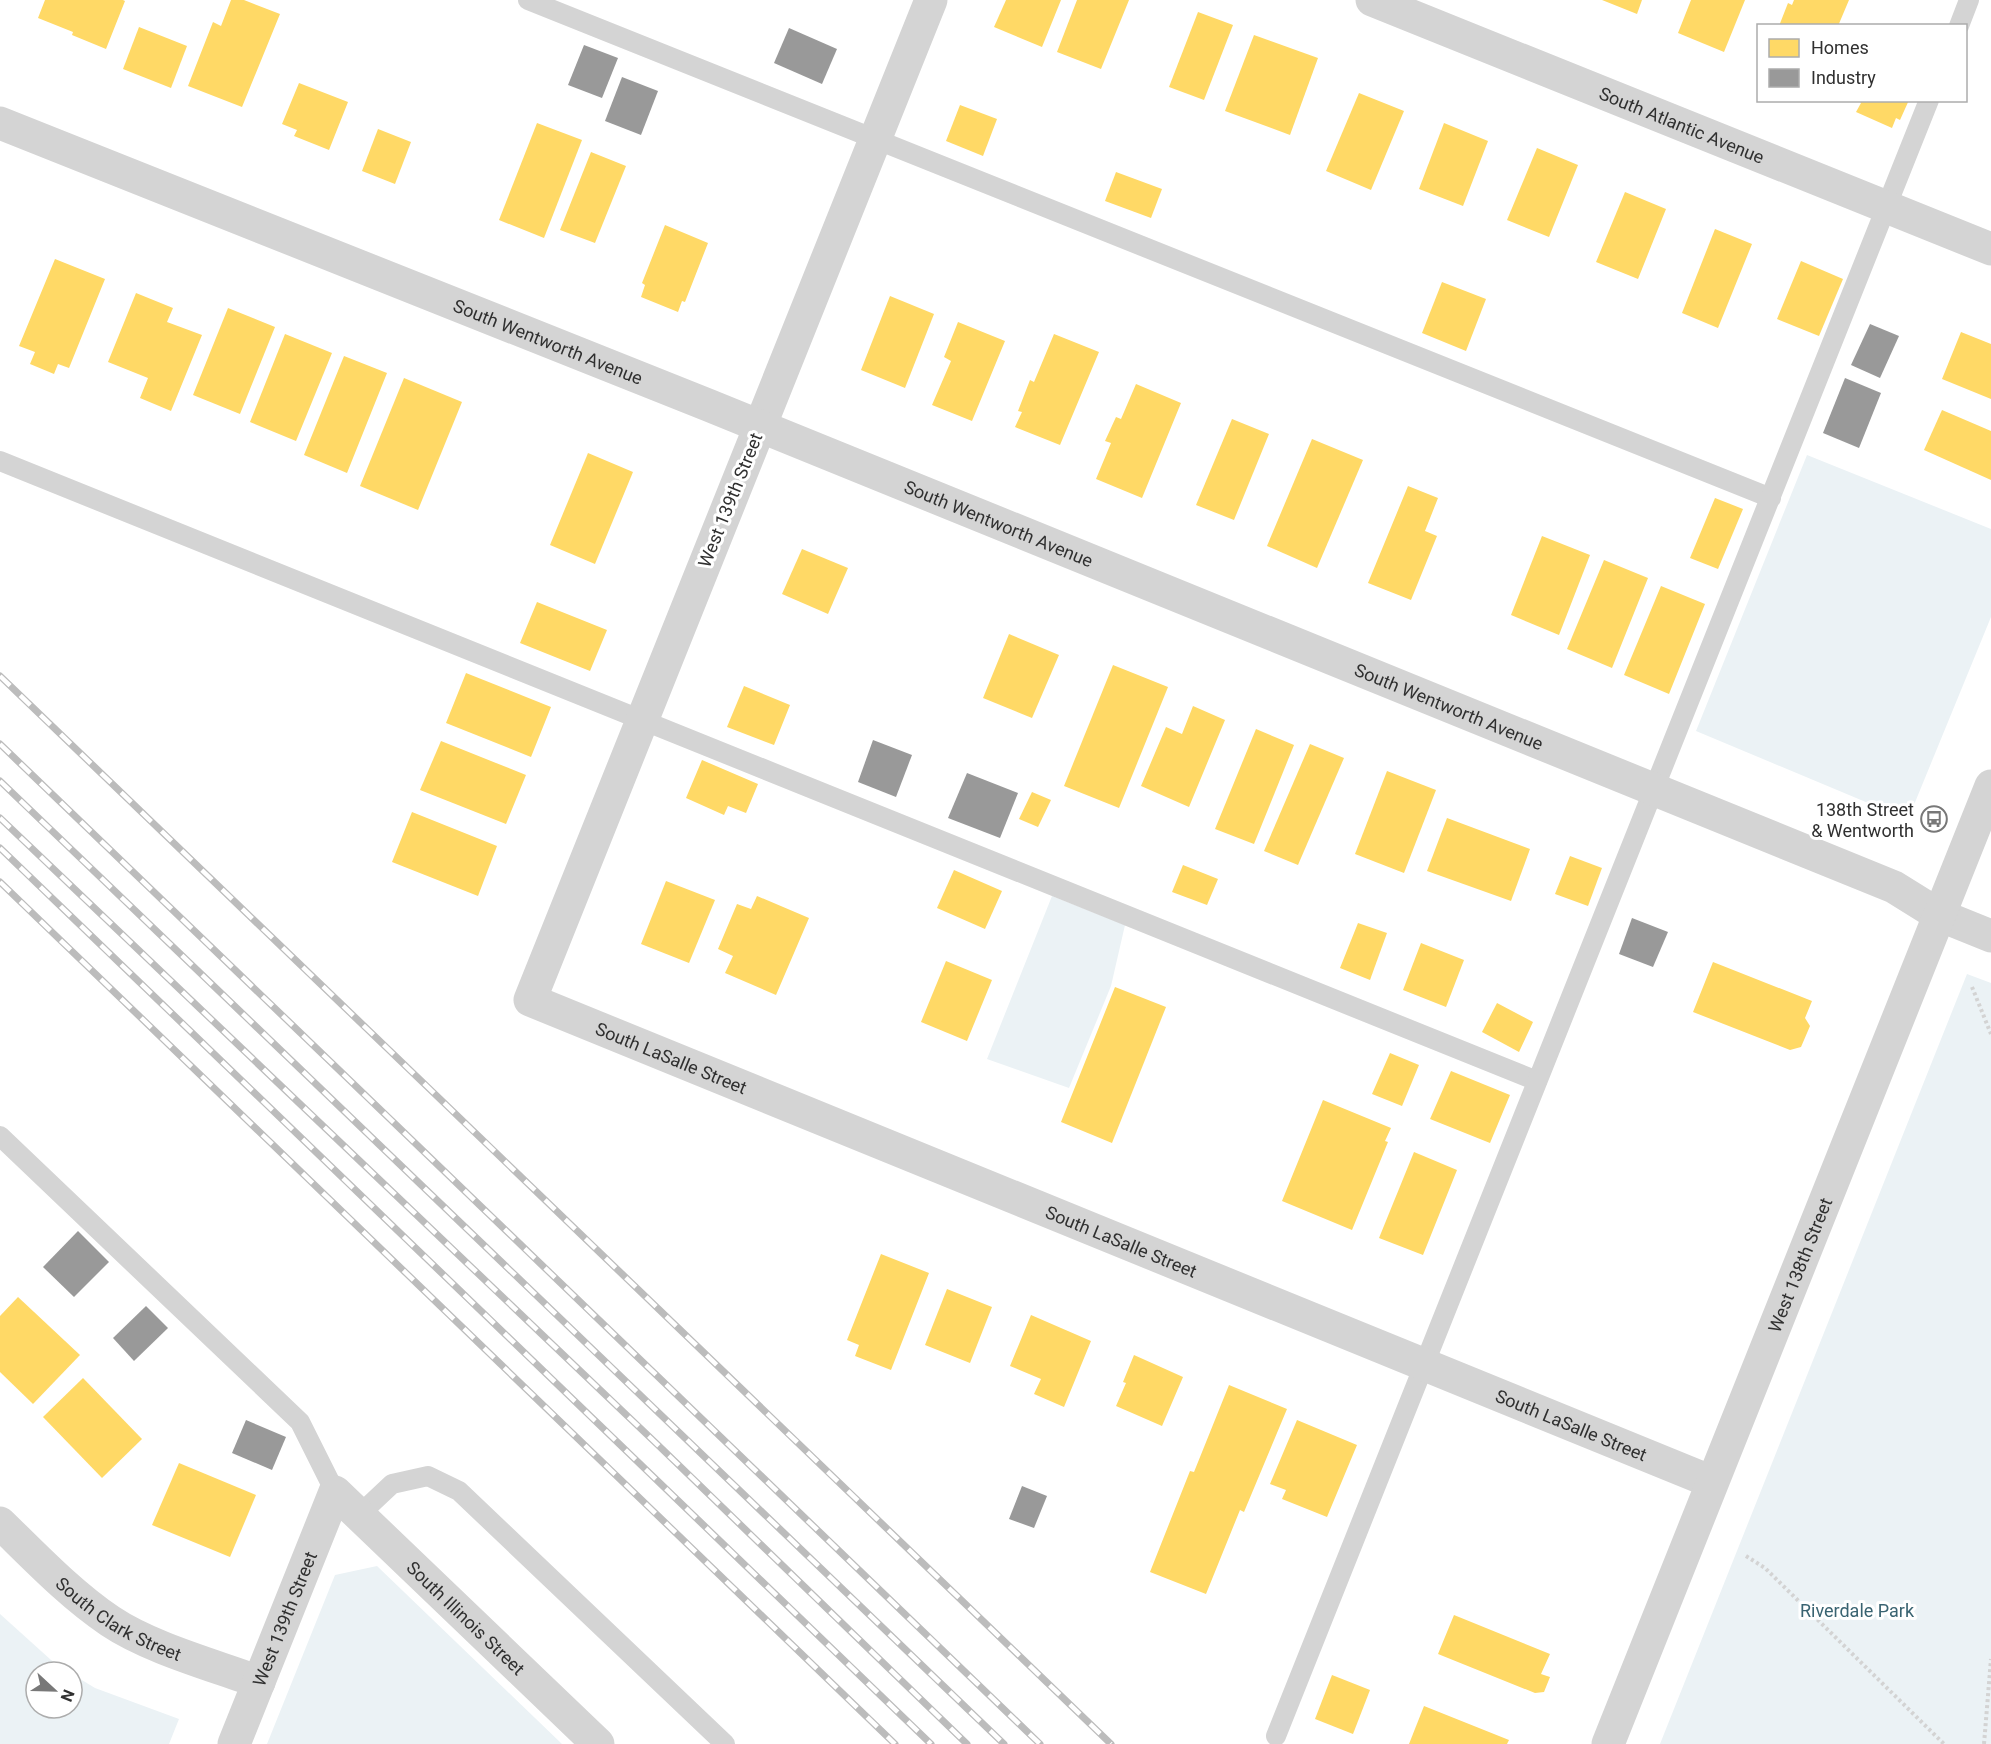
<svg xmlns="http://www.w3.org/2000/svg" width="1991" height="1744" font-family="Roboto,sans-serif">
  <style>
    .green { fill: #ebf2f5 }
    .homes { fill: #ffd966 }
    .industry { fill: #999 }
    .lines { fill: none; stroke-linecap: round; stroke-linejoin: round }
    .path { stroke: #d3d3d3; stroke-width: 4; stroke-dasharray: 3 3; stroke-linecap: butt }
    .service { stroke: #d4d4d4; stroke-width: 20 }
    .minor { stroke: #d4d4d4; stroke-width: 33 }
    .tertiary { stroke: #d4d4d4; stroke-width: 33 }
    .rail-casing { stroke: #bcbcbc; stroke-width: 7 }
    .rail { stroke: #fff; stroke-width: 4.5; stroke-dasharray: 14; stroke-linecap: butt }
    .labels { text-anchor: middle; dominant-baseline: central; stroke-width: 6; stroke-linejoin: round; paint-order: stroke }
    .street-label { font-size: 18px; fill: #303030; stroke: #fff }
    .poi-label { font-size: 18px; fill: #303030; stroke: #fff; text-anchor: end }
    .park-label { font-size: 18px; fill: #396371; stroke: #fff }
  </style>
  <rect width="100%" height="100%" fill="#fff"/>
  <!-- green -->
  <g class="green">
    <path d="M1807,455L1991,529V617L1909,817L1892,813L1696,731Z"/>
    <path d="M1052,896L1125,925L1111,986L1069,1088L987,1059Z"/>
    <path d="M1967,974L1991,983V1744H1660Z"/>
    <path d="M377,1566L562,1744H267L335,1575Z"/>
    <path d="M0,1614L51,1660L69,1672H36V1708H72V1674L95,1688L179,1719L169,1744H0Z"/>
  </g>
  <!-- homes -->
  <g class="homes">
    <path d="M45,0H123L125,1L106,49L72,35L73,32L38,18Z"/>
    <path d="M231,0H244L280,14L242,107L188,86L213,22L221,26Z"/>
    <path d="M1006,0H1061L1042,47L994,27Z"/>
    <path d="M1077,0H1129L1101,69L1057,52Z"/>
    <path d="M1602,0H1642L1637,14Z"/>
    <path d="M1691,0H1745L1724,52L1678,33Z"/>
    <path d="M1794,0H1849L1838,26H1779L1788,3L1792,5Z"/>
    <path d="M1198,12L1233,25L1204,100L1169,87Z"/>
    <path d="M139,27L187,46L171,88L123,69Z"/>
    <path d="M1254,35L1318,58L1290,135L1225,111Z"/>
    <path d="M299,83L348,102L329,150L294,136L297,130L282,124Z"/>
    <path d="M1359,93L1404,111L1371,190L1326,171Z"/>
    <path d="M1858,100H1909L1900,120L1896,118L1892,128L1856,112L1861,103Z"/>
    <path d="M960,105L997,119L983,156L946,141Z"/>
    <path d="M537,123L582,140L544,238L499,220Z"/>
    <path d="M1444,123L1488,141L1463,206L1419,189Z"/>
    <path d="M378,129L411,142L395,184L362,171Z"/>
    <path d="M1537,148L1578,165L1549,237L1507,220Z"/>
    <path d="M591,152L626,166L595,243L560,230Z"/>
    <path d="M1116,172L1162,189L1151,218L1105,201Z"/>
    <path d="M1625,192L1666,209L1638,279L1596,262Z"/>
    <path d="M665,225L708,243L685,302L682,301L678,312L641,297L645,285L642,283Z"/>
    <path d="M1715,229L1752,244L1718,328L1682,313Z"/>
    <path d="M55,259L105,279L69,368L58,364L54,374L30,364L35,352L19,346Z"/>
    <path d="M1801,261L1843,279L1819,336L1777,319Z"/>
    <path d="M1442,282L1486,299L1466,351L1422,333Z"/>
    <path d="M136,293L173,308L167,322L202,335L171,411L140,398L148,378L108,362Z"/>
    <path d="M890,296L934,314L905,388L861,370Z"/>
    <path d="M228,308L275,327L240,414L193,395Z"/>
    <path d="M958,322L1005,341L972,421L932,405L951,361L944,357Z"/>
    <path d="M1961,332L1991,344V399L1942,379Z"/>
    <path d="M285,334L332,353L296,441L250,422Z"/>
    <path d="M1054,334L1099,352L1060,445L1015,427L1022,412L1018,411L1030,380L1034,382Z"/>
    <path d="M344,356L387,373L347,473L304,455Z"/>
    <path d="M404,378L462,402L418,510L360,486Z"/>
    <path d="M1136,384L1181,403L1142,498L1096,479L1111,443L1105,441L1116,417L1121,419Z"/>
    <path d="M1942,410L1991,431V480L1924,450Z"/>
    <path d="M1232,419L1269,434L1234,520L1196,505Z"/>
    <path d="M1312,439L1363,460L1317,568L1267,546Z"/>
    <path d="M588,453L633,472L595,564L550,545Z"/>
    <path d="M1408,486L1438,498L1425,531L1437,536L1411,600L1368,583Z"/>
    <path d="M1715,498L1743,509L1718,569L1690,558Z"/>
    <path d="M1542,536L1590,555L1559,635L1511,615Z"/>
    <path d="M802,549L848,568L828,614L782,594Z"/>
    <path d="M1604,560L1648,578L1612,668L1567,649Z"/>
    <path d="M1661,586L1705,604L1669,694L1624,675Z"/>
    <path d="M537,602L607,630L590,671L520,643Z"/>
    <path d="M1009,634L1059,655L1032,718L983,698Z"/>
    <path d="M1113,665L1168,687L1119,808L1064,786Z"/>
    <path d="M466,673L551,707L531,757L446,723Z"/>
    <path d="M744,686L790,705L774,745L727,727Z"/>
    <path d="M1193,706L1225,720L1189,807L1141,786L1166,727L1182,734Z"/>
    <path d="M1256,729L1294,745L1254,844L1215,829Z"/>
    <path d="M441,741L526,775L506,824L420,790Z"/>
    <path d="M1310,744L1344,758L1298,865L1264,851Z"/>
    <path d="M702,760L758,784L746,813L728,806L724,815L686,798Z"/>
    <path d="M1387,771L1436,790L1404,873L1355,854Z"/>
    <path d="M1032,792L1051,800L1038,827L1019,819Z"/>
    <path d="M412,812L497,846L478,896L392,862Z"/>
    <path d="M1447,818L1530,849L1511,901L1427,871Z"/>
    <path d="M1570,856L1602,868L1588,906L1555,894Z"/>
    <path d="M1183,865L1218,879L1207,905L1172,892Z"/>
    <path d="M954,870L1002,891L985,929L937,908Z"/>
    <path d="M666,881L715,900L689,963L641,944Z"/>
    <path d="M757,896L809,918L776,995L725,973L733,956L718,949L737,904L751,909Z"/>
    <path d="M1358,923L1387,933L1370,980L1340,968Z"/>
    <path d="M1421,943L1464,960L1446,1007L1403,990Z"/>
    <path d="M946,961L992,980L967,1041L921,1022Z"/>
    <path d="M1713,962L1812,1001L1805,1018L1810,1026L1801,1047L1790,1050L1693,1012Z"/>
    <path d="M1115,987L1166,1007L1112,1143L1061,1122Z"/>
    <path d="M1497,1003L1533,1022L1519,1052L1482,1032Z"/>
    <path d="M1390,1053L1419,1065L1402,1106L1372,1094Z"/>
    <path d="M1451,1071L1510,1095L1490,1143L1430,1119Z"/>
    <path d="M1323,1100L1391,1128L1385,1141L1388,1142L1352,1230L1282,1201Z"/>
    <path d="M1414,1152L1457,1170L1423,1255L1379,1238Z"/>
    <path d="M881,1254L929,1273L891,1370L855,1356L859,1345L847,1340Z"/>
    <path d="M947,1289L992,1307L970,1363L925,1345Z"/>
    <path d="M18,1297L80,1355L33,1404L0,1372V1316Z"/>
    <path d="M1031,1315L1091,1341L1064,1407L1034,1394L1041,1379L1010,1366Z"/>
    <path d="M1134,1355L1183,1377L1162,1426L1116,1406L1126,1383L1123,1382Z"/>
    <path d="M83,1378L142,1439L102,1478L43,1417Z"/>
    <path d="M1229,1385L1287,1409L1244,1512L1240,1510L1206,1594L1150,1572L1190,1471L1194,1472Z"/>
    <path d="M1297,1420L1357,1445L1327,1517L1282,1499L1286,1490L1270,1484Z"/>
    <path d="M179,1463L256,1495L230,1557L152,1525Z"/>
    <path d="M1454,1615L1550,1654L1541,1674L1550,1677L1544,1692L1535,1693L1438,1654Z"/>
    <path d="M1332,1675L1370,1690L1353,1734L1315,1719Z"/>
    <path d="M1424,1706L1509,1740L1507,1744H1409Z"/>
  </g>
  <!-- industry -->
  <g class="industry">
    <path d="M789,28L837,49L822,84L774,63Z"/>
    <path d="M584,45L618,58L602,98L568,85Z"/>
    <path d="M622,77L658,91L641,135L605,121Z"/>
    <path d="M1870,324L1899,336L1880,378L1851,365Z"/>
    <path d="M1845,378L1881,393L1859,448L1823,433Z"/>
    <path d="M873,740L912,755L896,797L858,782Z"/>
    <path d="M967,773L1018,793L1000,838L948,818Z"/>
    <path d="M1632,918L1668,932L1653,967L1619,954Z"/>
    <path d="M78,1231L109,1262L74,1297L43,1267Z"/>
    <path d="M146,1306L168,1328L134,1361L113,1338Z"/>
    <path d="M246,1420L286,1437L272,1470L232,1453Z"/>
    <path d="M1022,1486L1047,1496L1034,1528L1009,1519Z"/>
  </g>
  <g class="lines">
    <!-- path -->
    <g class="path">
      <path d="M1972,987L1991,1034"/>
      <path d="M1746,1556L1765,1568L1944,1744"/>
      <path d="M1984,1744L1991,1659"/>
    </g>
    <!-- service -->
    <g class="service">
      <path d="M528,0L1771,498"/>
      <path d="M1959,26L1969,0"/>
      <path d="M0,461L1537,1081"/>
      <path d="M0,1136L300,1422L335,1492"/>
      <path d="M359,1515L392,1484L428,1476L459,1491L725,1744"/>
      <path d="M1276,1736L1929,100"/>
    </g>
    <!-- minor -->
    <g class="minor">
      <path id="s1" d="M931,0L530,1000L1712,1482"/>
      <path id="s2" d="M1372,0L1991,249"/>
      <path id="s3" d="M0,123L708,405L1894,887L1939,915L1991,936"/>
      <path id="s4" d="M0,1523C35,1557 70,1594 110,1621C150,1648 213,1665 259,1682"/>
      <path id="s5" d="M234,1744L335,1492L598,1744"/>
    </g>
    <!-- tertiary -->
    <path class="tertiary" id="s6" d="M1608,1744L1991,786"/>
    <!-- rail casing -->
    <g class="rail-casing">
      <g id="rail">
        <path d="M0,676L1111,1744"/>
        <path d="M0,744L1040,1744"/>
        <path d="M0,781L1004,1744"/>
        <path d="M0,818L659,1446L967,1744"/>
        <path d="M0,848L931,1744"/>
        <path d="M0,882L895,1744"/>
      </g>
    </g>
    <!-- rail -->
    <use href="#rail" class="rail"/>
  </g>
  <!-- icons -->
  <defs>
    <g id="bus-ring" transform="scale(1.35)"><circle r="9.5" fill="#fff" stroke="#787878" stroke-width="1.5"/><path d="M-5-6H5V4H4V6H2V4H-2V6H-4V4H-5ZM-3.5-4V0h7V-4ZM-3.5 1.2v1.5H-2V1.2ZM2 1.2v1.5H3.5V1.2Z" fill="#787878"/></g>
  </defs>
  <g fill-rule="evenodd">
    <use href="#bus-ring" x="1934" y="819"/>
  </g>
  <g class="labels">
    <!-- street labels -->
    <g class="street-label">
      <text stroke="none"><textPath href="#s2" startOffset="334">South Atlantic Avenue</textPath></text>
      <text stroke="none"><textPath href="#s3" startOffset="590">South Wentworth Avenue</textPath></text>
      <text transform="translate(730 500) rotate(-68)">West 139th Street</text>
      <text stroke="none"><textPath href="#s3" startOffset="1076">South Wentworth Avenue</textPath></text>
      <text stroke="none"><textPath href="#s3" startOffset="1562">South Wentworth Avenue</textPath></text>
      <text stroke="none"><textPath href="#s1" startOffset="1230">South LaSalle Street</textPath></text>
      <text stroke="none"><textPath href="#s1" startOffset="1716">South LaSalle Street</textPath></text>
      <text stroke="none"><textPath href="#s6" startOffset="516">West 138th Street</textPath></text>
      <text stroke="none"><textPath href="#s1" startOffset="2202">South LaSalle Street</textPath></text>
      <text stroke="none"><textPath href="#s4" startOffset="154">South Clark Street</textPath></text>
      <text stroke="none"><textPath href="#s5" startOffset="135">West 139th Street</textPath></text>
      <text stroke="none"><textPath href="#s5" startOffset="453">South Illinois Street</textPath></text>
    </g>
    <!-- poi labels -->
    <g class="poi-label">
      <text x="1914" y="809">138th Street<tspan x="1914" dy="21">&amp; Wentworth</tspan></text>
    </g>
    <!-- park labels -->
    <g class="park-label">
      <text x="1857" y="1610">Riverdale Park</text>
    </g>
  </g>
  <!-- legend -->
  <rect x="1757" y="24" width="210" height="78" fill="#ffffff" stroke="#acacac" stroke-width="1.5"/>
  <rect x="1769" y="39" width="30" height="18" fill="#ffd966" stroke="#acacac" stroke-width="1.5"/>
  <text x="1811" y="54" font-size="18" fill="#303030">Homes</text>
  <rect x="1769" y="69" width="30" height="18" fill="#999999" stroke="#acacac" stroke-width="1.5"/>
  <text x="1811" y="84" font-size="18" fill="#303030">Industry</text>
  <!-- north arrow -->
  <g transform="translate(54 1690) rotate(112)"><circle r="28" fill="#ffffff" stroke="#acacac" stroke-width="1.5"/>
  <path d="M0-4.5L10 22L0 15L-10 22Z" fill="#787878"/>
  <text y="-9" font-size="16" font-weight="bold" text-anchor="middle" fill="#303030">N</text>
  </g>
</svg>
